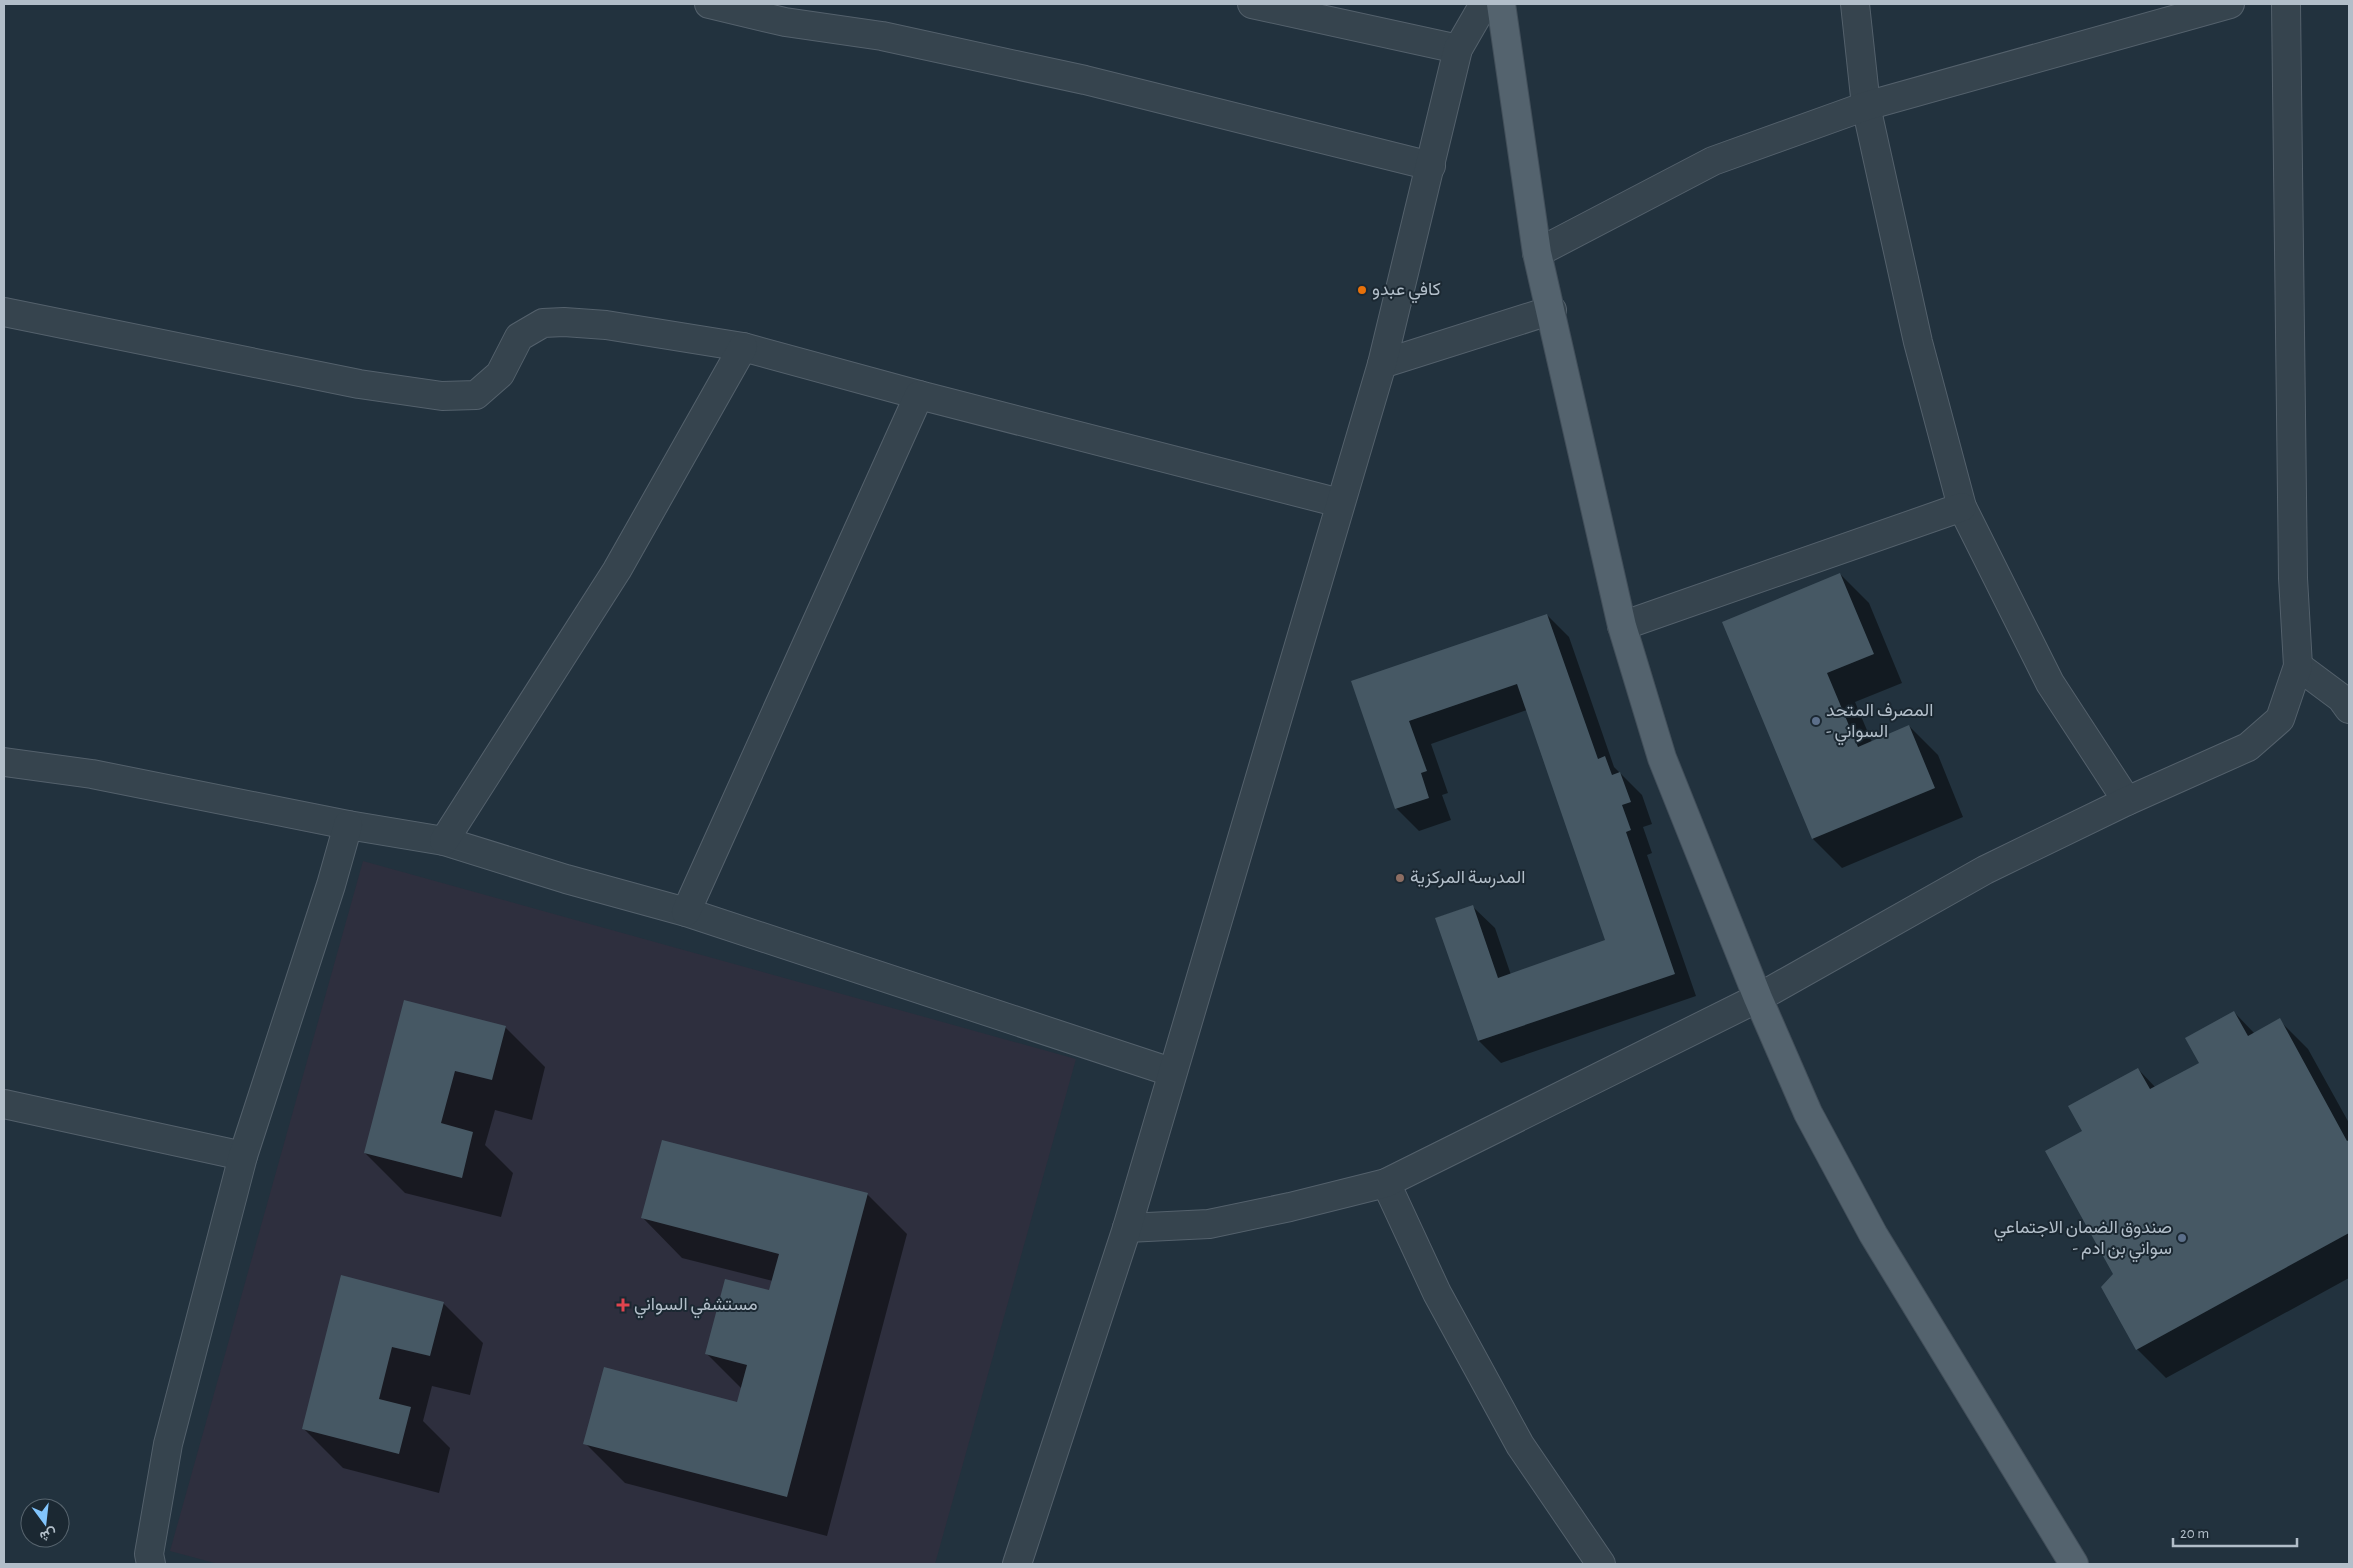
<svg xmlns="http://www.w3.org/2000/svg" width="2353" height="1568" font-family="'Alegreya Sans',Vazirmatn,sans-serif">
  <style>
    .medical { fill: #2e2f3e }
    .shadow { fill: #0007 }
    .building { fill: #465864 }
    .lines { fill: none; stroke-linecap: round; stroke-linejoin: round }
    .minor-casing { stroke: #54616c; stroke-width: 30 }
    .major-casing { stroke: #424f5a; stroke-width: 30 }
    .minor { stroke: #36444e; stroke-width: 28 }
    .major { stroke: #54636e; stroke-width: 28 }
    .food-dot { fill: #e8710a; stroke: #1b2832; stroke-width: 2 }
    .service-dot { fill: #5c6f8a; stroke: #1b2832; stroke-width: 2 }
    .education-dot { fill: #8d6e63; stroke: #1b2832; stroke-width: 2 }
    .health-dot { fill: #e0444e; stroke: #1b2832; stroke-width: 2 }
    .labels { text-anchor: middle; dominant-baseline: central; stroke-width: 4; stroke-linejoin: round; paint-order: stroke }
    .poi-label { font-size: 18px; fill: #b2bec9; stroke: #1b2832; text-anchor: start }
  </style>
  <rect width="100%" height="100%" fill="#22323e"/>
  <!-- medical -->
  <path class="medical" d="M363,861L1076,1059L935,1564H218L170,1551Z"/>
  <!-- shadow -->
  <g class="shadow">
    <path d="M1840,574L1869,603L1902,683L1855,702L1872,742L1909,726L1938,755L1963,817L1842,868L1813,839L1724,622Z"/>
    <path d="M1547,615L1569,637L1614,767L1642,795L1652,824L1643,827L1652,853L1647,855L1696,996L1501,1063L1479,1041L1436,918L1472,906L1495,928L1511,975L1607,941L1527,710L1431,744L1448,793L1442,795L1451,820L1419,831L1396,808L1352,682Z"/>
    <path d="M405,1001L505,1027L545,1067L532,1120L495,1110L485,1145L513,1173L501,1217L405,1193L365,1153Z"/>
    <path d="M2234,1012L2255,1034L2279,1020L2308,1049L2349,1123V1278L2166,1378L2137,1349L2084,1132L2138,1069L2156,1088L2200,1063Z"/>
    <path d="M867,1194L907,1234L827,1536L625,1483L585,1443L738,1403L742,1389L707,1354L770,1291L773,1281L682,1258L643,1218Z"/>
    <path d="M342,1277L443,1303L483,1343L470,1395L432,1386L423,1421L450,1448L439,1493L343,1468L303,1428Z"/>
  </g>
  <!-- building -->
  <g class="building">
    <path d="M1840,573L1874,654L1827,673L1858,747L1909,725L1935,788L1812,839L1722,622Z"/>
    <path d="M1547,614L1598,759L1605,756L1612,775L1620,772L1631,802L1622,805L1631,830L1626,832L1675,974L1478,1041L1435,918L1473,905L1498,978L1605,940L1517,684L1409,721L1427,771L1421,773L1429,798L1395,809L1351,681Z"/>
    <path d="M404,1000L506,1026L492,1080L455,1071L441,1123L473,1132L462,1178L364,1153Z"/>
    <path d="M2234,1011L2248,1036L2280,1018L2347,1141L2349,1140V1233L2136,1350L2101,1287L2113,1274L2045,1151L2082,1131L2068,1106L2138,1068L2150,1089L2199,1063L2185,1038Z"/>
    <path d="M662,1140L868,1193L787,1497L583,1444L604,1367L737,1402L747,1365L705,1354L725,1279L769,1290L779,1254L641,1218Z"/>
    <path d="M341,1275L444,1302L430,1356L392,1347L379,1399L411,1407L399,1454L302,1429Z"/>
  </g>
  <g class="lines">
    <!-- minor casing -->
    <g class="minor-casing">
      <g id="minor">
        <path d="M709,4L785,22L882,36L1085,80L1431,166"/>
        <path d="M1252,4L1458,49"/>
        <path d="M1855,4L1866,106L1918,342L1962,507L2050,683L2127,801"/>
        <path d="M1537,253L1713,161L1866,106L2230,4"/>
        <path d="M4,312L359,384L442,396L476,395L500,374L519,337L543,323L564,322L606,325L743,347L919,395"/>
        <path d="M1382,364L1552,310"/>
        <path d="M1622,626L1962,507"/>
        <path d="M2298,666L2341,698L2349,709"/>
        <path d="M4,762L92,774L348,825L444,841L566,879L686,912L1171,1072"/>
        <path d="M444,841L617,570L743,347"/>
        <path d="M686,912L919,395L1340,503"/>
        <path d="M4,1104L243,1156"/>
        <path d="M1386,1183L1437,1293L1520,1445L1601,1564"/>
        <path d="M1127,1228L1209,1224L1290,1207L1386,1183L1758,998L1985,870L2127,801L2248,747L2280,719L2298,666L2293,578L2286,4"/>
        <path d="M151,1564L149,1554L168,1444L243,1156L331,885L348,825"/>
        <path d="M1017,1564L1127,1228L1382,364L1458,49L1484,4"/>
      </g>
    </g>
    <!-- major casing -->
    <g class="major-casing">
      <path id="major" d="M1501,4L1537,253L1622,626L1662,758L1758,998L1808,1113L1873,1234L2074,1564"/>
    </g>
    <!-- minor -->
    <use href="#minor" class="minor"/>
    <!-- major -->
    <use href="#major" class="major"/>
  </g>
  <!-- markers -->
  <circle class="food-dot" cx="1362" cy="290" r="5"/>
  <g class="service-dot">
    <circle cx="1816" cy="721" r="5"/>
    <circle cx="2182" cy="1238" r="5"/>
  </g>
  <circle class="education-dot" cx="1400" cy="878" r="5"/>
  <path class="health-dot" d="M620.5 1297.5h5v5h5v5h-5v5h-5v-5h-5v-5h5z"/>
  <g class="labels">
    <!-- poi labels -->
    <g class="poi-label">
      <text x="1372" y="290">كافي عبدو</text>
      <text x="1826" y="711">المصرف المتحد<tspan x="1826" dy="21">- السواني</tspan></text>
      <text x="1410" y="878">المدرسة المركزية</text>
      <text x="2172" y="1228" text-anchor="end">صندوق الضمان الاجتماعي<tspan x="2172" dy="21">- سواني بن ادم</tspan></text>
      <text x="634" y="1305">مستشفي السواني</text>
    </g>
  </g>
  <!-- border -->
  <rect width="2353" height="1568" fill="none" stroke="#b2bec9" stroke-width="10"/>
  <!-- north arrow -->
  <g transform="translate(45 1523) rotate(165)"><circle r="24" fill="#1b2832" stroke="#57646e"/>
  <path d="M0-4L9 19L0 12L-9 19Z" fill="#82c5fd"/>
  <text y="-8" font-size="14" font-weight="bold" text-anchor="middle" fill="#b2bec9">ش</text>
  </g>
  <!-- scale -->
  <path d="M2173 1538v8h124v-8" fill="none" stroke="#b2bec9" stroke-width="2.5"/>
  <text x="2180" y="1538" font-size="15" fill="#b2bec9" stroke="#1b2832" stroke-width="4" paint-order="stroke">20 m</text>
</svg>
